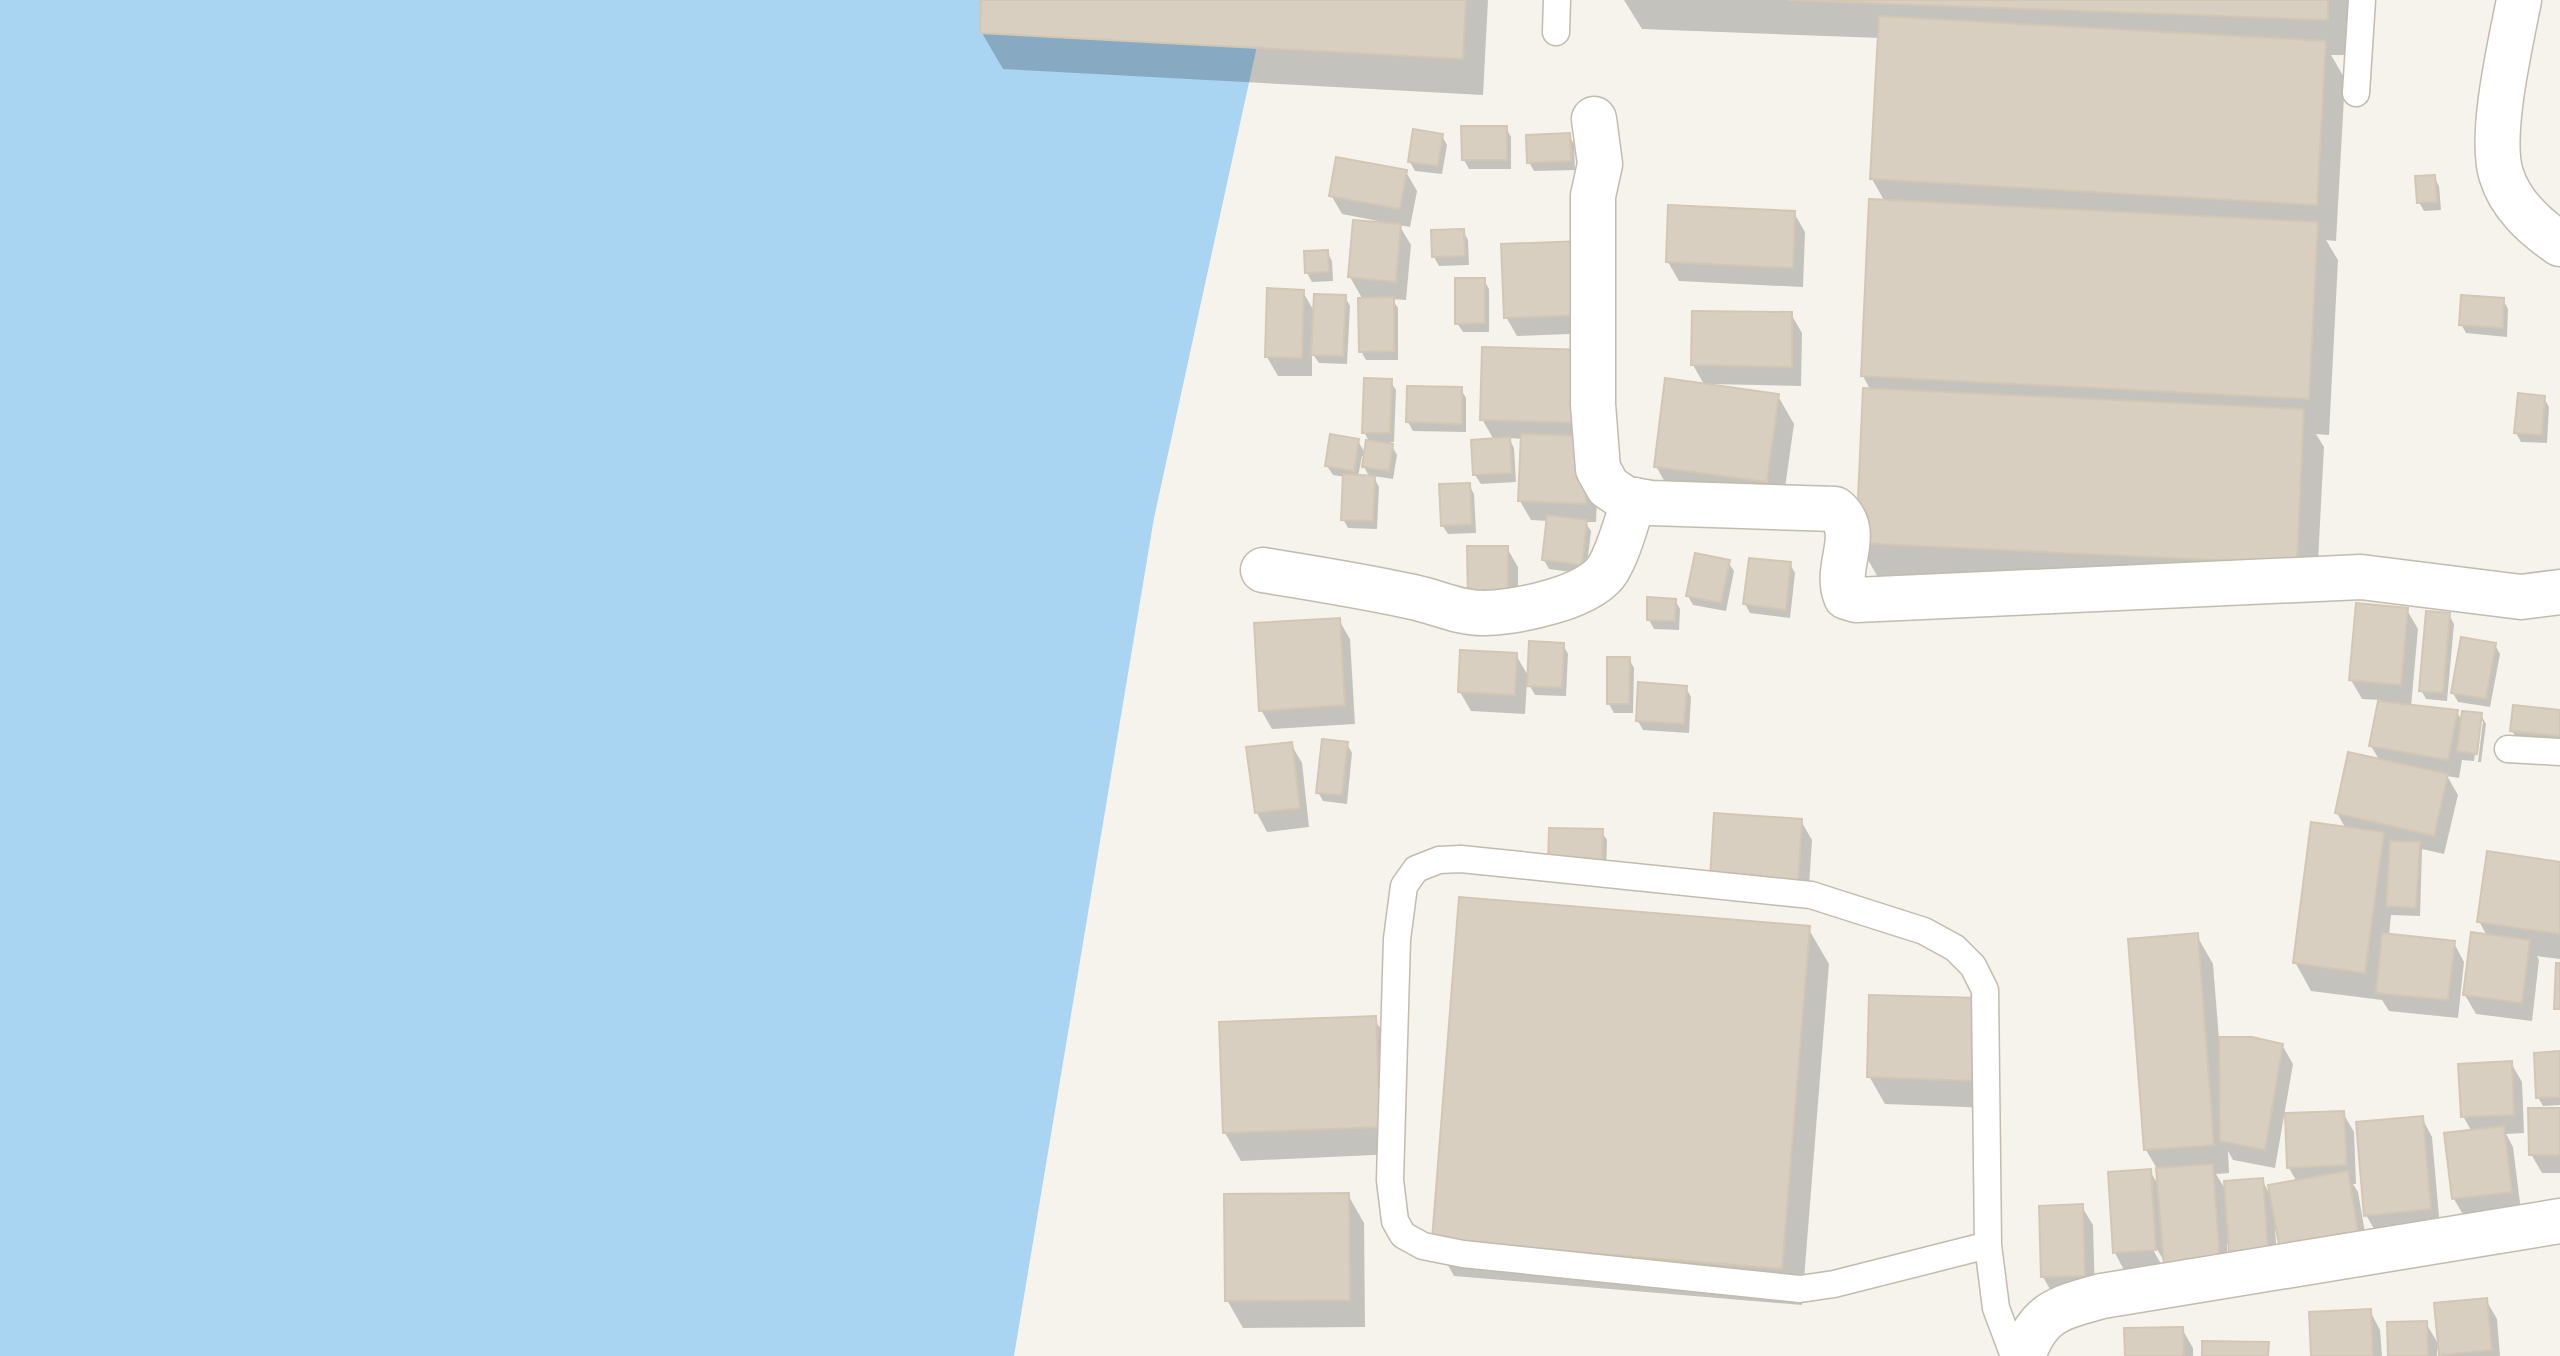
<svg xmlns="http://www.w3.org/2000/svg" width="2560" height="1356" font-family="'Exo 2',sans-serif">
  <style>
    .water { fill: #a9d4f2 }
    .shadow { fill: #0003; fill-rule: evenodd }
    .building { fill: #d8cfc1; stroke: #d3c7b4; stroke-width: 2 }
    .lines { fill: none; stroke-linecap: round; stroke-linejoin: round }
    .lane-casing { stroke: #c2bbae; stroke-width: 29 }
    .street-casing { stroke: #c2bbae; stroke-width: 47 }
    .lane { stroke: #fff; stroke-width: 26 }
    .street { stroke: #fff; stroke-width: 44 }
  </style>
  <rect width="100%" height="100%" fill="#f6f3ec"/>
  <!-- water -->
  <path class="water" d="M0,0H1267L1154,518L1014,1356H0Z"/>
  <!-- shadow -->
  <g class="shadow">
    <path d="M983,0H1488L1483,95L1003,69L982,33Z"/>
    <path d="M1624,0H2350L2348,55H2331L2345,79L2336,241L2326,240L2338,260L2329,435L2316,434L2324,447L2316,600L1879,579L1858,543L1871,391L1863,376L1885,202L1872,179L1880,38L1642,29Z"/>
    <path d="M1506,128L1511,137V169H1469L1464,160Z"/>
    <path d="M1569,135L1574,144L1575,170L1534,171L1529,162Z"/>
    <path d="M1442,136L1447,145L1442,174L1415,171L1410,162Z"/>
    <path d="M1406,172L1417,191L1410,227L1399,225L1411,245L1406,300L1392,299L1398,308V360H1366L1361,351L1363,300L1350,277L1378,221L1342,214L1331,195Z"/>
    <path d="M2434,177L2439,186L2441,210L2424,211L2419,202Z"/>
    <path d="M1794,213L1805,232L1803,287L1679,281L1668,262Z"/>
    <path d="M1463,231L1468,240L1469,265L1439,266L1434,257Z"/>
    <path d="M1504,246L1595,333L1517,336L1506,317Z"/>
    <path d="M1327,252L1332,261L1333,281L1312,282L1307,273Z"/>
    <path d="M1484,280L1489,289V332H1463L1457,323Z"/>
    <path d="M1303,292L1315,313L1345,297L1350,306L1347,364L1319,363L1312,353V376H1278L1267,357Z"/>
    <path d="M2503,300L2508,309L2507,337L2466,333L2461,324Z"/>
    <path d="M1791,314L1802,333L1801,386L1711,384V387L1778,396L1794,424L1782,509L1672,495L1656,466L1705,386L1693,365Z"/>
    <path d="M1585,352L1599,457L1596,522H1585L1591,531L1586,574L1549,569L1544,560L1548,521L1531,520L1520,501L1523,439L1509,438L1514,448L1516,482L1481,484L1475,475L1494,440L1482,419Z"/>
    <path d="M1390,381L1396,390L1394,442L1382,444L1392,446L1397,455L1393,479L1373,476L1379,487L1377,529L1348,528L1343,519L1345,477L1333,475L1327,466L1358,441L1366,455L1370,443L1364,432ZM1362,456L1366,457L1364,467L1370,478L1358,477Z"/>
    <path d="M1461,389L1466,398V432L1413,431L1408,422Z"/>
    <path d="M2544,398L2549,407L2547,443L2521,442L2516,433Z"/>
    <path d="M1469,485L1474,494L1476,533L1448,534L1442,525Z"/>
    <path d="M1469,548H1507L1518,567V620Z"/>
    <path d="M1728,562L1734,571L1726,611L1693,605L1688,596Z"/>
    <path d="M1790,564L1795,573L1790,618L1750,613L1745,604Z"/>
    <path d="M1675,600L1680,609L1679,630L1654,629L1649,620Z"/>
    <path d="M2407,610L2418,629L2411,707L2457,712L2462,721L2481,715L2486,724L2481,762H2478L2483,721H2479L2474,761L2462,760L2459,778L2447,776L2458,795L2444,854L2422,849L2420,916L2391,915L2389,935L2454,943L2464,962L2458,1018L2389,1011L2382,1000L2311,991L2295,962L2346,829L2337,813L2380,761L2371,746L2380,700L2362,699L2351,680Z"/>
    <path d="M2449,615L2454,624L2447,701L2426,699L2421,690Z"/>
    <path d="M1339,620L1350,639L1355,724L1272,729L1261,710Z"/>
    <path d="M1563,645L1568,654L1566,696L1535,695L1527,681L1525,714L1471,711L1460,692L1516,655L1530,679Z"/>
    <path d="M2495,645L2500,654L2490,707L2458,702L2453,693Z"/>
    <path d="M1629,659L1634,668L1633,713H1614L1609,704Z"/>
    <path d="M1686,688L1691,697L1689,733L1643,730L1638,721Z"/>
    <path d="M2560,712V744L2518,740L2512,731Z"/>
    <path d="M1291,744L1302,763L1309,827L1267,832L1257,813Z"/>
    <path d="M1347,744L1352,753L1347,804L1323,801L1318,792Z"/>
    <path d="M1801,821L1812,840L1808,902L1723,897Z"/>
    <path d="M1601,831L1607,840L1606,871L1556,870Z"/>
    <path d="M2560,864V959L2537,956L2539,960L2532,1021L2476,1014L2465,995L2487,936L2479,921Z"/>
    <path d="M1808,928L1829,964L1802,1305L1454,1276L1434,1240Z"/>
    <path d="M2197,936L2213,964L2219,1039L2282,1045L2293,1064L2275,1168L2233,1160L2228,1151L2229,1173L2216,1174L2227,1192L2262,1180L2272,1198L2297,1182L2289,1168L2343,1113L2354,1132L2356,1184H2353L2358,1192L2368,1250L2291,1263L2278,1229L2275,1230L2278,1267L2242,1270L2227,1243L2229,1280L2166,1264L2152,1241L2149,1243L2164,1269L2125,1272L2115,1253L2150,1171L2160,1188L2159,1172L2146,1150Z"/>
    <path d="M1978,1000L1992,1108L1885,1104L1869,1076Z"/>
    <path d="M1374,1018L1391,1046L1395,1154L1241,1161L1225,1133Z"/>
    <path d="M2560,1053V1105L2543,1106L2538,1097Z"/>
    <path d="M2511,1063L2522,1082L2524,1133L2506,1134L2513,1147L2521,1211L2465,1218L2454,1199L2447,1135L2472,1132L2463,1116Z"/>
    <path d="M2560,1110V1173H2542L2531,1154Z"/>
    <path d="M2422,1118L2432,1137L2440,1228L2377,1234L2366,1215Z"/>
    <path d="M1348,1195L1364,1223L1365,1327L1243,1328L1227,1300Z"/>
    <path d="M2082,1207L2093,1225L2095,1295L2054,1296L2043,1277Z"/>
    <path d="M2486,1300L2497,1319L2500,1356H2442L2437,1348V1356H2390L2426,1323L2440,1347Z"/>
    <path d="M2370,1311L2380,1330L2382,1356H2313Z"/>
    <path d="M2182,1329L2193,1348V1356H2127Z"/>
  </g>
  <!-- building -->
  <g class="building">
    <path d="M981,0H1466L1463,59L980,33Z"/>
    <path d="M1787,0H2328V20Z"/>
    <path d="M1879,16L2326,41L2317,205L1870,179Z"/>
    <path d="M1461,126H1507V160H1462Z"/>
    <path d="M1413,129L1443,134L1438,166L1408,162Z"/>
    <path d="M1570,133L1571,161L1527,163L1526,135Z"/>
    <path d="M1336,157L1407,170L1400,209L1329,196Z"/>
    <path d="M2435,175L2437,202L2417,203L2415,176Z"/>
    <path d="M1869,199L2318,222L2309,399L1861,376Z"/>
    <path d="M1668,205L1795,211L1793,268L1666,262Z"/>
    <path d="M1353,220L1401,224L1396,282L1348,277Z"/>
    <path d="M1464,229L1465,256L1432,257L1431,230Z"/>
    <path d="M1583,241L1585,315L1504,318L1501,244Z"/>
    <path d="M1328,250L1329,272L1305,273L1304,251Z"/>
    <path d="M1455,278H1485V323L1455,324Z"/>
    <path d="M1267,288L1304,290L1302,358L1265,357Z"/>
    <path d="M1314,294L1346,295L1343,356L1311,355Z"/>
    <path d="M2461,295L2504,298L2503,328L2459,325Z"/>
    <path d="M1394,297V351L1359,352L1358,298Z"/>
    <path d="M1692,311L1792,312V367L1691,365Z"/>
    <path d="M1482,347L1587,350L1585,423L1480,420Z"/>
    <path d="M1364,378L1392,379L1390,433H1362Z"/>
    <path d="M1665,378L1779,394L1767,482L1654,467Z"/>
    <path d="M1407,386L1462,387V424L1406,422Z"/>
    <path d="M1863,388L2304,409L2297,564L1856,543Z"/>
    <path d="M2518,393L2545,396L2542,435L2514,433Z"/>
    <path d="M1330,434L1359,439L1354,471L1325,466Z"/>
    <path d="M1521,434L1589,436L1586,504L1518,501Z"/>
    <path d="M1510,437L1512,473L1473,475L1471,440Z"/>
    <path d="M1366,440L1393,444L1389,471L1362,467Z"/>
    <path d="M1343,474L1375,476L1373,521L1341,520Z"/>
    <path d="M1470,483L1472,524L1441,526L1439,484Z"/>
    <path d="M1547,515L1587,520L1582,565L1542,560Z"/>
    <path d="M1467,546H1508V602H1468Z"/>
    <path d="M1695,553L1730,560L1721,603L1686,596Z"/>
    <path d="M1749,558L1791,562L1786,610L1743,604Z"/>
    <path d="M1647,597L1676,599L1675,621L1647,620Z"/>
    <path d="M2356,603L2408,608L2401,685L2349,680Z"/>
    <path d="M2426,611L2450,613L2443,693L2419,691Z"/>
    <path d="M1340,618L1345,705L1259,711L1254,623Z"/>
    <path d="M2461,637L2496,643L2486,699L2451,693Z"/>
    <path d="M1529,641L1564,643L1562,688L1527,686Z"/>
    <path d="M1460,650L1517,653L1515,695L1458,692Z"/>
    <path d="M1607,657H1630L1629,704H1607Z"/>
    <path d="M1638,682L1687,686L1684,724L1636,721Z"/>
    <path d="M2378,701L2458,710L2448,760L2369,746Z"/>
    <path d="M2513,705L2560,710V736L2510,731Z"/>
    <path d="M2462,711L2482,713L2477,754L2457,751Z"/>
    <path d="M1322,739L1348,742L1342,795L1316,793Z"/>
    <path d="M1292,742L1300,808L1255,813L1246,747Z"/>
    <path d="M2348,752L2448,774L2434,836L2335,813Z"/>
    <path d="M1714,813L1802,819L1798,884L1710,879Z"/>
    <path d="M2311,822L2384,832L2365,973L2293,963Z"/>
    <path d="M1549,828L1603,829L1602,862L1548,861Z"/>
    <path d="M2390,841L2420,842L2416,908L2386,906Z"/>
    <path d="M2487,851L2560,862V934L2477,922Z"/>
    <path d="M1459,897L1810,926L1782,1269L1432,1240Z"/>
    <path d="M2471,932L2530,940L2522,1003L2463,995Z"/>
    <path d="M2198,933L2214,1145L2144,1150L2128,939Z"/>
    <path d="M2382,933L2455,941L2448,1000L2376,993Z"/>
    <path d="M2556,963H2560V1009H2554Z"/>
    <path d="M1869,995L1979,998L1976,1081L1867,1077Z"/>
    <path d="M1376,1016L1380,1127L1223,1133L1219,1022Z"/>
    <path d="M2219,1037H2252L2283,1044L2265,1150L2220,1141Z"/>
    <path d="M2560,1051V1097L2536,1098L2534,1053Z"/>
    <path d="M2512,1061L2514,1115L2461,1117L2458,1064Z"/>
    <path d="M2528,1108H2560V1155H2529Z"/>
    <path d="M2344,1111L2347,1165L2287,1168L2285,1113Z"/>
    <path d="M2423,1116L2431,1209L2364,1216L2356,1122Z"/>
    <path d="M2504,1126L2512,1192L2452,1199L2444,1133Z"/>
    <path d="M2213,1164L2220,1262L2164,1266L2156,1168Z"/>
    <path d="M2151,1169L2156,1250L2113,1253L2108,1172Z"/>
    <path d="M2348,1171L2358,1231L2279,1245L2268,1185Z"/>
    <path d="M2263,1178L2268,1249L2229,1251L2224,1181Z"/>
    <path d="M1349,1193L1350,1300L1225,1301L1224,1194Z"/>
    <path d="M2083,1204L2085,1276L2041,1277L2039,1206Z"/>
    <path d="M2487,1298L2492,1350L2439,1355L2434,1303Z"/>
    <path d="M2371,1309L2373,1356H2311L2309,1312Z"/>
    <path d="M2427,1321L2428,1356H2388L2387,1322Z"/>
    <path d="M2183,1327L2184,1356H2125L2124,1328Z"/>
    <path d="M2202,1341L2269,1342L2268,1356H2202Z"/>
  </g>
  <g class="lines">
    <!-- lane casing -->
    <g class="lane-casing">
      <g id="lane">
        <path d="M1556,32L1557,0"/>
        <path d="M2356,93L2362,0"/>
        <path d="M2508,749L2560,752"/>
        <path d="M1988,1245L1834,1284L1800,1289L1463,1254L1423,1246L1403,1235L1395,1221L1390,1180L1397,939L1404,886L1416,869L1439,860L1461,859L1811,895L1924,931L1955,948L1973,966L1985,990L1988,1245L1996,1308L2014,1356"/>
      </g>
    </g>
    <!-- street casing -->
    <g class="street-casing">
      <g id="street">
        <path d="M2519,0C2511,42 2489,134 2501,174C2510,205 2535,227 2560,244"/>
        <path d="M1594,119L1600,164L1593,196V404L1598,469L1608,487L1626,499L1651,503L1835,509C1864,533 1833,566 1846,597L1856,600L2361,577L2521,597L2560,592"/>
        <path d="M1263,570C1313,578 1364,586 1413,597C1437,602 1461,614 1485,613C1517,612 1591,598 1608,569C1620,549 1626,522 1634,500"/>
        <path d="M2023,1356C2039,1311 2059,1308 2102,1296L2560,1221"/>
      </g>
    </g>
    <!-- lane -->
    <use href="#lane" class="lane"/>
    <!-- street -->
    <use href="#street" class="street"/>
  </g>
</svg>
